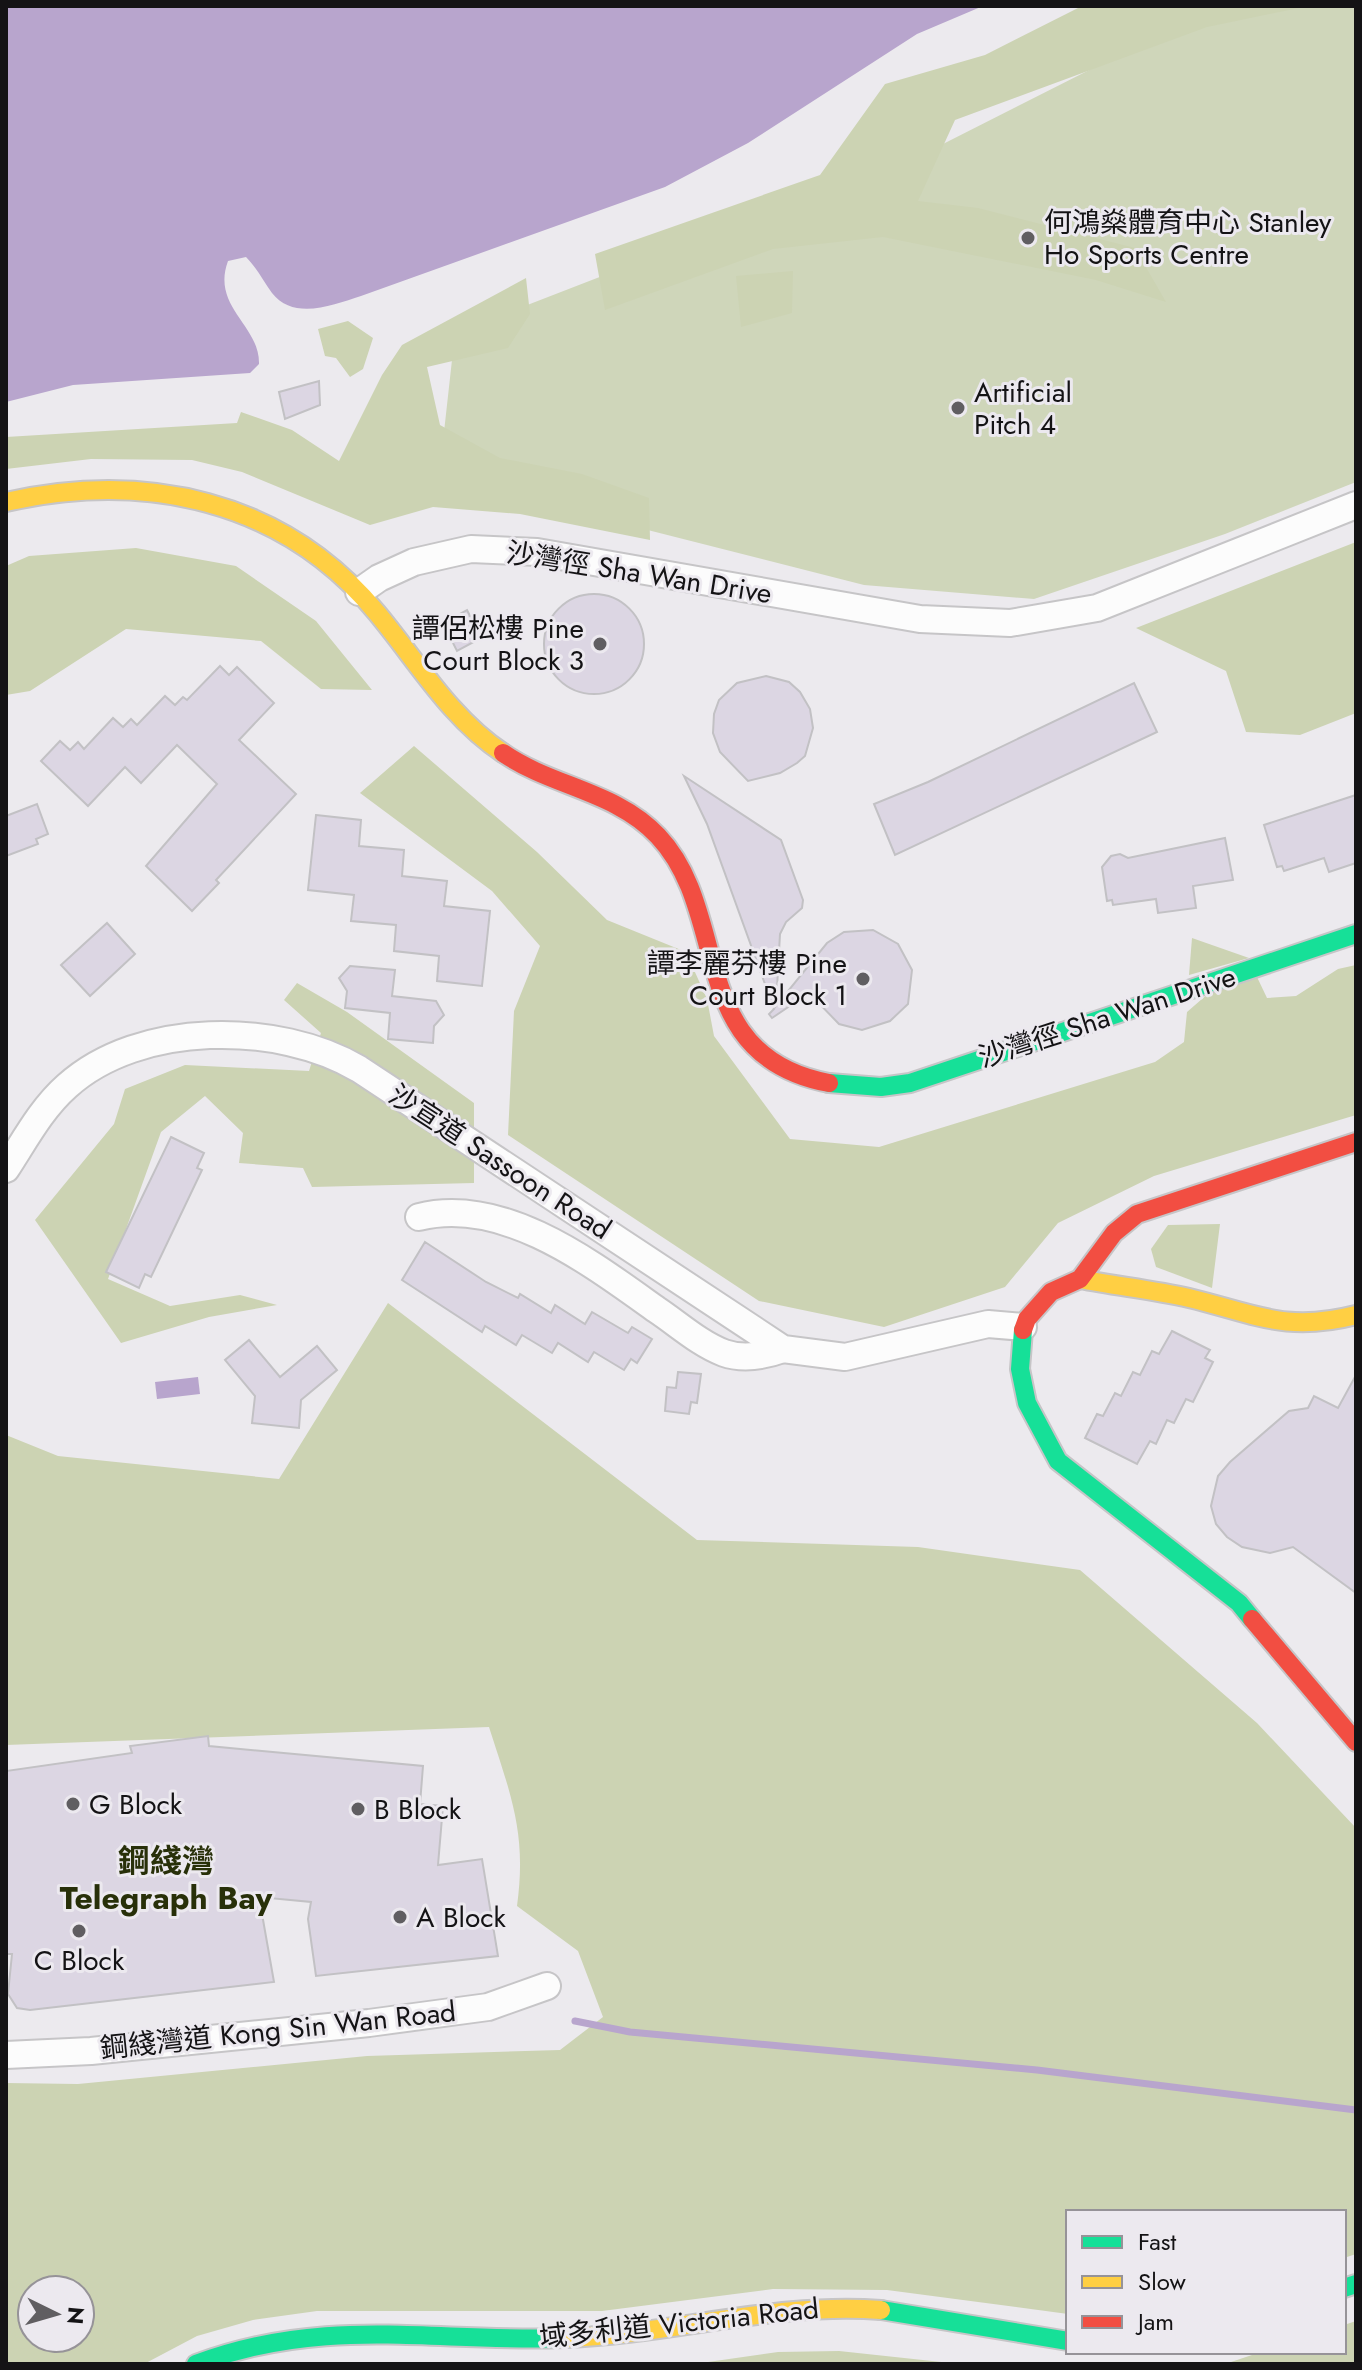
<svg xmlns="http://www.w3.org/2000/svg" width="1362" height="2370" font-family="Jost,'Noto Sans TC',sans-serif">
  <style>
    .green { fill: #cfd6ba }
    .forest { fill: #ccd3b3; fill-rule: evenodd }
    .water { fill: #b8a5cd }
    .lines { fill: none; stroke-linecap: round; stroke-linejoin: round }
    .stream { stroke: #b8a5cd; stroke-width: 7 }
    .building { fill: #dcd6e3; stroke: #c2c1c4; stroke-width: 2 }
    .street-casing { stroke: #c6c5c7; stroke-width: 30 }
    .fast-casing { stroke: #c6c5c7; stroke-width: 22 }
    .slow-casing { stroke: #c6c5c7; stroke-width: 22 }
    .jam-casing { stroke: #c6c5c7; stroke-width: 22 }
    .street { stroke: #fcfcfc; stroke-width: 26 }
    .fast { stroke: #16e098; stroke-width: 18 }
    .slow { stroke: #ffcf43; stroke-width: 18 }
    .jam { stroke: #f24e42; stroke-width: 18 }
    .poi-dot { fill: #605e61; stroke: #ece9ef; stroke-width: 3 }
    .labels { text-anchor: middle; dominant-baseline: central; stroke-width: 6; stroke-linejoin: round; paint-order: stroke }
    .poi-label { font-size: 28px; fill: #141315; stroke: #ece9ef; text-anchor: start }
    .street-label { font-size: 28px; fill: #141315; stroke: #ece9ef }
    .quarter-label { font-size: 32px; font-weight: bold; fill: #283009; stroke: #ece9ef }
  </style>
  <rect width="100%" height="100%" fill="#eceaee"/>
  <!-- green -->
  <path class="green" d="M1216,6H1356V482L1225,534L1034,599L864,585L439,477L455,333L943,144Z"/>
  <!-- forest -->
  <g class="forest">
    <path d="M1082,6H1308L1207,27L955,120L918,201L978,208L1135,248L1166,302L1096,280L883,237L773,249L605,310L595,254L820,175L885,84L985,55Z"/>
    <path d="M793,271L792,313L741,327L736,276Z"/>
    <path d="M526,278L530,314L508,348L427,367L440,425L500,458L582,474L649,498L650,540L520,514L433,507L370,525L242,472L192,460L91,459L6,469V437L237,423L241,412L292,430L339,461L382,375L402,345Z"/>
    <path d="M348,321L373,338L363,369L350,377L336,358L325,356L318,329Z"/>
    <path d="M1356,542V713L1300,735L1246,732L1226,671L1136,628Z"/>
    <path d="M136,548L236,566L316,621L372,690L321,689L261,641L126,629L30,691L6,695V566L29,556Z"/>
    <path d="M414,746L537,852L607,920L686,952L707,999L714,1036L790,1139L879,1147L1155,1062L1184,1042L1187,1012L1210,992L1257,977L1267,998L1296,996L1338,969L1356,965V1115L1154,1176L1058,1223L1005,1287L884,1327L759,1301L508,1135L514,1011L540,946L492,891L360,793Z"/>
    <path d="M1192,938L1249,958L1189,975Z"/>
    <path d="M297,983L347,1012L474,1103V1183L312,1187L303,1168L239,1163L243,1133L205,1096L161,1132L108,1279L170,1306L240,1295L277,1305L209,1317L121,1343L35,1220L114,1124L125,1089L185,1065L309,1071L321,1033L284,1000Z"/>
    <path d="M1220,1224L1212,1288L1156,1267L1151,1249L1168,1225Z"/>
    <path d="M388,1303L697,1540L918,1547L1080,1570L1257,1723L1356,1828V2254L1344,2258V2212H1068V2314L887,2290L773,2289L602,2311H317L253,2320L197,2336L144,2364H6V2083L78,2084L367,2056L560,2050L603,2017L578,1951L517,1906C527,1833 511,1796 489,1727L6,1745V1435L58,1456L279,1479ZM32,2290H80V2338H32Z"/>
    <path d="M1356,2321V2364H1225L1261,2352H1344V2325Z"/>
    <path d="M839,2351L960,2364H694L778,2352Z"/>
  </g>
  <!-- water -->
  <g class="water">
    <path d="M6,6H983L917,34L748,143L665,187L361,296C333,305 294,321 272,293C263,281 257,268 246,257L228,261C211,307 260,325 259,364L250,373L73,385L6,402Z"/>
    <path d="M198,1377L200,1394L157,1399L155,1382Z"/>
  </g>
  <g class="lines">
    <!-- stream -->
    <path class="stream" d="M575,2021L630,2032L1037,2070L1356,2110"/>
  </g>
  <!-- building -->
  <g class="building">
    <path d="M319,381L320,405L285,419L279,392Z"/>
    <circle cx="594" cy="644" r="50"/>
    <path d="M467,610L481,638L457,651L443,623Z"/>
    <path d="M220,666L229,675L237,667L274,703L239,740L296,794L216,880L219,883L192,911L146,866L217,784L177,745L141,783L125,767L88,806L41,761L60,741L70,750L78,742L84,749L113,718L123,727L131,719L137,725L165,696L175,705L183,697L187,700Z"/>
    <path d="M766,676L789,682L800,692L810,709L813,728L805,756L797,763L780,773L748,781L720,752L713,733L714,714L719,700L737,683Z"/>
    <path d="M1134,683L1157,732L895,855L874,804L928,782Z"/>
    <path d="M684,776L781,840L803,900L802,908L786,922L780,934L776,1006L827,943L844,932L873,930L898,944L912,970L908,1004L890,1021L862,1030L839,1024L809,993L772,1018L769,1014L774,1009L707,824Z"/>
    <path d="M1356,795V863L1329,872L1324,858L1284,871L1282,866L1277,867L1264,825Z"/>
    <path d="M37,804L48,834L36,839L38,844L6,856V816Z"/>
    <path d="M316,815L361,820L359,846L404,850L402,876L447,881L444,906L490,911L482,986L437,981L439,956L394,951L396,925L351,921L354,895L308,890Z"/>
    <path d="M1225,838L1233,880L1193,886L1196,908L1158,913L1156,899L1113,905L1112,900L1107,901L1102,867L1111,856L1120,854L1128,858Z"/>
    <path d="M107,923L135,954L90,996L61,965Z"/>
    <path d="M350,966L395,970L392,996L436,1001L444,1015L434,1026L433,1043L388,1039L390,1013L345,1008L347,991L339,978Z"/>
    <path d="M171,1137L204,1153L197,1168L202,1170L151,1277L145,1274L139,1288L106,1272Z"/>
    <path d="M425,1242L486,1282L518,1298L520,1294L551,1313L555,1305L585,1324L592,1312L628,1333L632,1327L652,1339L637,1363L631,1359L624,1370L594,1352L588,1362L558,1343L552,1353L522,1335L516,1345L485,1326L482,1332L402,1280Z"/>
    <path d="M1172,1331L1210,1350L1205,1358L1213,1362L1193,1402L1186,1399L1174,1423L1167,1420L1156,1444L1150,1441L1137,1464L1085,1438L1097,1414L1103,1416L1115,1393L1121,1396L1133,1372L1140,1375L1152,1351L1159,1354Z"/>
    <path d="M249,1340L280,1377L317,1346L337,1370L301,1400L299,1428L252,1423L255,1396L225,1360Z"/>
    <path d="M678,1372L701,1374L697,1403L691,1402L689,1414L665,1411L667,1387L676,1388Z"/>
    <path d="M1356,1375V1593L1293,1547L1270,1553L1242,1547L1227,1537L1216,1524L1211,1506L1218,1476L1230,1462L1289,1411L1308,1408L1314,1396L1338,1408Z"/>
    <path d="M208,1736L209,1746L423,1766L420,1804L443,1806L438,1865L482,1859L498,1956L316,1976L308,1919L311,1902L259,1897L274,1982L30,2010L17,2008L8,1994L12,1954H6V1771L132,1753L130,1746Z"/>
  </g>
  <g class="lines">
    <!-- street casing -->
    <g class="street-casing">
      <g id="street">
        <path d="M359,592L379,578L414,562L471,549L537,552L920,619L1010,623L1097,608L1356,505"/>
        <path d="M6,1169C25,1140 41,1109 67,1086C139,1021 278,1021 359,1069L783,1349L845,1357L988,1324L1023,1327"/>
        <path d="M419,1217C504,1196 591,1263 657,1310C678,1324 700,1344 724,1353C744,1360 764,1356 783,1349"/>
        <path d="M6,2055L91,2051L369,2023L488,2007L547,1986"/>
      </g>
    </g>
    <!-- fast casing -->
    <g class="fast-casing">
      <g id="fast">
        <path d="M829,1083L881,1087L910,1083L1356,934"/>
        <path d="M1023,1330L1020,1369L1027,1403L1058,1461L1239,1603L1252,1619"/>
        <path d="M1344,2288L1356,2284"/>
        <path d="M881,2310L1068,2341"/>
        <path d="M196,2364C327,2315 433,2343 566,2338"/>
      </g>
    </g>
    <!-- slow casing -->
    <g class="slow-casing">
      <g id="slow">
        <path d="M6,502C144,471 283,499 377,613C417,661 450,718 503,753"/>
        <path d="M1080,1279C1116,1286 1153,1290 1189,1298C1255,1314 1286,1333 1356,1315"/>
        <path d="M566,2338C672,2334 775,2302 881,2310"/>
      </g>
    </g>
    <!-- jam casing -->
    <g class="jam-casing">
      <g id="jam">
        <path d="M503,753C552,787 616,791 658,836C732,914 685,1056 829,1083"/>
        <path d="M1023,1330L1027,1319L1051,1292L1080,1279L1114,1233L1137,1214L1356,1142"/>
        <path d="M1252,1619L1356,1742"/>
      </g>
    </g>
    <!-- street -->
    <use href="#street" class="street"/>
    <!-- fast -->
    <use href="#fast" class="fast"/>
    <!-- slow -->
    <use href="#slow" class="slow"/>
    <!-- jam -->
    <use href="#jam" class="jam"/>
  </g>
  <!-- markers -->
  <g class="poi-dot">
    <circle cx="1028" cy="238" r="8"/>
    <circle cx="958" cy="408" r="8"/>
    <circle cx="600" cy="644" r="8"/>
    <circle cx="863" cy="979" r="8"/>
    <circle cx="73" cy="1804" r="8"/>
    <circle cx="358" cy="1809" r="8"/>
    <circle cx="400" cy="1917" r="8"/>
    <circle cx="79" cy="1931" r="8"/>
  </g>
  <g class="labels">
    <!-- poi labels -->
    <g class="poi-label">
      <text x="1044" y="222">何鴻燊體育中心 Stanley<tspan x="1044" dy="32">Ho Sports Centre</tspan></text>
      <text x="974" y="392">Artificial<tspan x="974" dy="32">Pitch 4</tspan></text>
      <text x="584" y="628" text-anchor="end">譚侶松樓 Pine<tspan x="584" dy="32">Court Block 3</tspan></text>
      <text x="847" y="963" text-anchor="end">譚李麗芬樓 Pine<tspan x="847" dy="32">Court Block 1</tspan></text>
      <text x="89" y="1804">G Block</text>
      <text x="374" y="1809">B Block</text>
      <text x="416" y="1917">A Block</text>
      <text x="79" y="1960" text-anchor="middle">C Block</text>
    </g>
    <!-- street labels -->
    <g class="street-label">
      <text transform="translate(639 573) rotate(9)">沙灣徑 Sha Wan Drive</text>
      <text transform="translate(1107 1017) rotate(-18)">沙灣徑 Sha Wan Drive</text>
      <text transform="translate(500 1162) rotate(33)">沙宣道 Sassoon Road</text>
      <text transform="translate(278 2030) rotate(-6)">鋼綫灣道 Kong Sin Wan Road</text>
      <text transform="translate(679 2323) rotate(-6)">域多利道 Victoria Road</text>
    </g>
    <!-- quarter labels -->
    <g class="quarter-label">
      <text x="166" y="1861">鋼綫灣<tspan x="166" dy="37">Telegraph Bay</tspan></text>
    </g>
  </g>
  <!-- border -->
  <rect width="1362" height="2370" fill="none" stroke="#141315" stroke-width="16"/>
  <!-- legend -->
  <rect x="1066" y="2210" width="280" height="144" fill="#ece9ef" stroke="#969398" stroke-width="2"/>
  <rect x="1082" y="2236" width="40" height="12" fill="#16e098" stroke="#969398" stroke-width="2"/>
  <text x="1138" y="2250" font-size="24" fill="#141315">Fast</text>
  <rect x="1082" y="2276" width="40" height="12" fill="#ffcf43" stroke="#969398" stroke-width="2"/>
  <text x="1138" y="2290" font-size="24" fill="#141315">Slow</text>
  <rect x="1082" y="2316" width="40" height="12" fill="#f24e42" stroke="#969398" stroke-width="2"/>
  <text x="1138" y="2330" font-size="24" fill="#141315">Jam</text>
  <!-- north arrow -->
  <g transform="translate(56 2314) rotate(95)"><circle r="38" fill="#ece9ef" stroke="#969398" stroke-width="2"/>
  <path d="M0-6L14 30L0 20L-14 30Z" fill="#605e61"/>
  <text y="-12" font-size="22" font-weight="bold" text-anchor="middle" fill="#141315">N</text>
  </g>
</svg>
